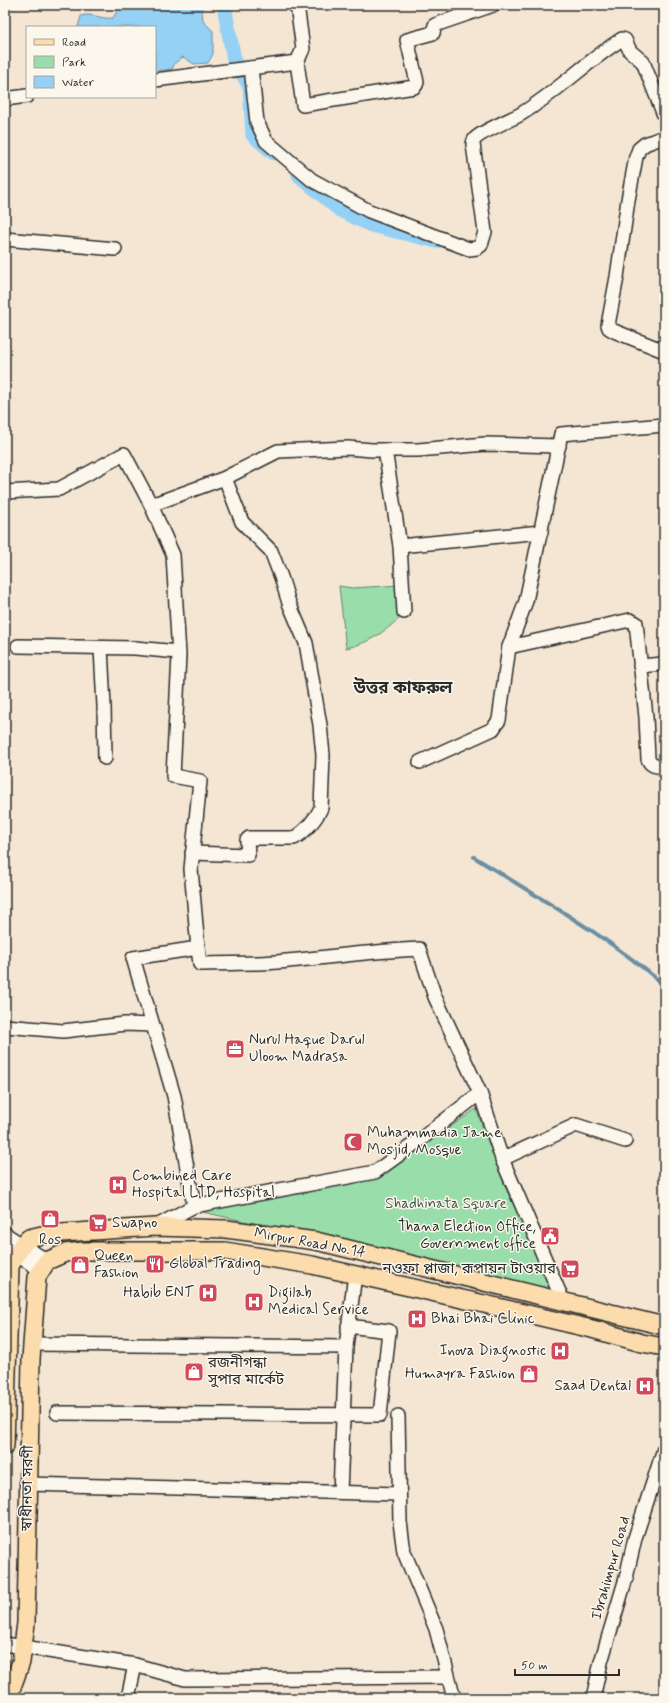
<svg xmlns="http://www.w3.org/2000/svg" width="669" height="1703" font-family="Mynerve,'Noto Sans Bengali',sans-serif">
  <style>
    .green { fill: #99deaa; stroke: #62846a }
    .water { fill: #95d0f5; stroke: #6b8ea4 }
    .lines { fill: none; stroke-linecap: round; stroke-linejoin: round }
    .stream { stroke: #6b8ea4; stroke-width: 4 }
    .canal { stroke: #95d0f5; stroke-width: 15 }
    .minor-casing { stroke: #2b2b2b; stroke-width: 16 }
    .major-casing { stroke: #2b2b2b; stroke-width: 20 }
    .minor { stroke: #fbf7ec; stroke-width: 13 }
    .major { stroke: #fcdcac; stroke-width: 17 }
    .labels { text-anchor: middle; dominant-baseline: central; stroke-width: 3; stroke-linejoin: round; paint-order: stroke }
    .poi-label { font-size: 15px; fill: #2b2b2b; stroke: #fbf7ec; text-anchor: start }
    .park-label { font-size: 15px; fill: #46584b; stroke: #fbf7ec }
    .street-label { font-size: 15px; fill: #2b2b2b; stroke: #fbf7ec }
    .quarter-label { font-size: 17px; font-weight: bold; fill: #2b2b2b; stroke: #fbf7ec }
  </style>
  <rect width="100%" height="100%" fill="#f4e6d2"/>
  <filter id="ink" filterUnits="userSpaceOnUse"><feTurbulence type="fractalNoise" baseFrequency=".025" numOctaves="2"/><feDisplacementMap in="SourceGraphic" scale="8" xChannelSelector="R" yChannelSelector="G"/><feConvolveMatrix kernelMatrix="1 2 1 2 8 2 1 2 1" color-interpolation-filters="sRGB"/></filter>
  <g filter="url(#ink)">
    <!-- green -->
    <g class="green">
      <path d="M401,585V617C384,632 368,644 346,648L339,586L352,588Z"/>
      <path d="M476,1109L507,1191L556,1294L370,1249L198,1211L383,1174Z"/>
    </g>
    <!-- water -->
    <path class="water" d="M120,5H206L202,10L203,21L213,31V54L208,63L194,64L183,57L175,63L172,69L155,71V27H78L81,16C91,12 102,20 113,18Z"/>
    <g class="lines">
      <!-- stream -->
      <path class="stream" d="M474,857C539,898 606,935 664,985"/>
      <!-- canal -->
      <g class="canal">
        <path d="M224,5L234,60L250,86L253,135L274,153"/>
        <path d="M299,175L340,210L371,225L437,241"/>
      </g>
      <!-- minor casing -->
      <g class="minor-casing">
        <g id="minor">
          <path d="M297,62L303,105L414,87L416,85L417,82L407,40L433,33L435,25L493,5"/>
          <path d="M251,68L257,122L266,141L312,180L369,211L469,249L477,248L481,245L485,232L473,144C473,143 474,140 475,139C479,133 512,119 521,114C557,92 586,62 622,39L625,40L630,51L643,62L664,115"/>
          <path d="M155,80L297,62L303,49L297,5"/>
          <path d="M5,99L27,96"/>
          <path d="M664,137L645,144L639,149L636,157L628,200L617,277L608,325L609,328L614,331L664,351"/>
          <path d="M5,239L115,249"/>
          <path d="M664,425L561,434L526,601L509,647L630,620L636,623L646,717L648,759C651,767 657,766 664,767"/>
          <path d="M385,450L400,546L404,612"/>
          <path d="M5,492L59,489L124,454L151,505L225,478L278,451L348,448L372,450H418L485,444L559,446"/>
          <path d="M151,505L173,555L179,655L173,776L200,781L191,869L198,948"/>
          <path d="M400,546L541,532"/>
          <path d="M18,646L135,648L178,652"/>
          <path d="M101,648L104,706L105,758"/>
          <path d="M640,666L664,664"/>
          <path d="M420,762L493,729L499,720L509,647"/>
          <path d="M192,853L248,855L247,840L249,838H294C305,832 316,819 321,808L323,755L320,725L306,643L289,603L281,577L271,551L242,522L225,478"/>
          <path d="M5,1026L63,1031L125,1024L152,1025"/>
          <path d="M502,1159L576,1125L625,1141"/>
          <path d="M194,1206L174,1096L133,958L198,948L200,964C226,963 251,964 277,962C324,958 371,951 419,949L435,997L480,1093L502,1159L563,1301"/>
          <path d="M155,1227L194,1206L375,1172L421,1139L480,1093"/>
          <path d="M5,1234L47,1261"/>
          <path d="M5,1248L41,1270"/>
          <path d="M32,1344L346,1347"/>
          <path d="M57,1413L380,1415L389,1331L348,1326"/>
          <path d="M398,1416L400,1522L404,1552L436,1629L454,1698"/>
          <path d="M28,1484L399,1494"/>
          <path d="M340,1492L346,1347L355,1274"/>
          <path d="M5,1644L135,1665L128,1698"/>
          <path d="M135,1665L185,1679L447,1677"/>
          <path d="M593,1698L601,1662L626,1578L635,1538L664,1449"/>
        </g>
      </g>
      <!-- major casing -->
      <g class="major-casing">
        <g id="major">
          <path d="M5,1446L10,1266L22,1245L29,1238L46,1234L155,1227L226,1229L316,1241L664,1326"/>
          <path d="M8,1698L21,1662L26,1623L31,1359L37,1277L47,1261L65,1253L83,1251H225L312,1265L515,1311L592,1329L642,1343L664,1347"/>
        </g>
      </g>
      <!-- minor -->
      <use href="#minor" class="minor"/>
      <!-- major -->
      <use href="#major" class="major"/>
    </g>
  </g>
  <!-- icons -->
  <defs>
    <g id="office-square" transform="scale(1)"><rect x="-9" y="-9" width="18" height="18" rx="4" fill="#d1495b" stroke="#fbf7ec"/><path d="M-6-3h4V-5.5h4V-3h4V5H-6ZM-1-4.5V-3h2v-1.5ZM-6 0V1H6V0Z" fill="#fff"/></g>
    <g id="mosque-square" transform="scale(1)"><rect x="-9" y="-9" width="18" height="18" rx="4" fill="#d1495b" stroke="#fbf7ec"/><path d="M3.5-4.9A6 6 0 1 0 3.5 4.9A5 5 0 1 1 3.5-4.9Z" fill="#fff"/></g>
    <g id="hospital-square" transform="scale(1)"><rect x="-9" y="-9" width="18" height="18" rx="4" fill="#d1495b" stroke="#fbf7ec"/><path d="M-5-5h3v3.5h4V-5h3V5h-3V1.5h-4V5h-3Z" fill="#fff"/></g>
    <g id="shop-square" transform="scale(1)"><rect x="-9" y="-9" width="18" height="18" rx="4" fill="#d1495b" stroke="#fbf7ec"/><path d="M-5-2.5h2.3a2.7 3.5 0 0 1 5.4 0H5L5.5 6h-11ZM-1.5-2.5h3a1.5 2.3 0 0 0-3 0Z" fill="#fff"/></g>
    <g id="supermarket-square" transform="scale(1)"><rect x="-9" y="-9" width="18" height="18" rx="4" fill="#d1495b" stroke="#fbf7ec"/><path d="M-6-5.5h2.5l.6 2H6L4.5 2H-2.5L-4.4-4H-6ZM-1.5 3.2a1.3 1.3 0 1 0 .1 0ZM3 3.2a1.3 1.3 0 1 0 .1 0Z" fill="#fff"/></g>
    <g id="civic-square" transform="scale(1)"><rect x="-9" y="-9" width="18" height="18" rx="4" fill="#d1495b" stroke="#fbf7ec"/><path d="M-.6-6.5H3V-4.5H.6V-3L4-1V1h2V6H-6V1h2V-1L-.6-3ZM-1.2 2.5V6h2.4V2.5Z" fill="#fff"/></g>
    <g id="restaurant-square" transform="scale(1)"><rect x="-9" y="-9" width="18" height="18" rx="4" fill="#d1495b" stroke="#fbf7ec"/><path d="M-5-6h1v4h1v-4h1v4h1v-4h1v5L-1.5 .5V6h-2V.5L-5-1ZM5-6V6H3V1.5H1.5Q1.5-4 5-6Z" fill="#fff"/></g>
  </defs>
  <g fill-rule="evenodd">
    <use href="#office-square" x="235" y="1049"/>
    <use href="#mosque-square" x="353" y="1142"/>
    <use href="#hospital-square" x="118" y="1185"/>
    <use href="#shop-square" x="50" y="1219"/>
    <use href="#supermarket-square" x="98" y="1223"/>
    <use href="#civic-square" x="550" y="1236"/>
    <use href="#restaurant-square" x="155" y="1264"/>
    <use href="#shop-square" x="80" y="1265"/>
    <use href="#supermarket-square" x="570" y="1269"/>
    <use href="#hospital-square" x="208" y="1293"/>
    <use href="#hospital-square" x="254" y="1302"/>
    <use href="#hospital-square" x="417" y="1319"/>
    <use href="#hospital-square" x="560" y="1351"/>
    <use href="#shop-square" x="194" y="1372"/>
    <use href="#shop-square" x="529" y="1374"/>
    <use href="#hospital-square" x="645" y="1386"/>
  </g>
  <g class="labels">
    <!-- poi labels -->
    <g class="poi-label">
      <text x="249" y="1040">Nurul Haque Darul<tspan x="249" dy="17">Uloom Madrasa</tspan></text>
      <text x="367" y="1133">Muhammadia Jame<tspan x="367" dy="17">Mosjid, Mosque</tspan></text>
      <text x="132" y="1176">Combined Care<tspan x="132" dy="17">Hospital LTD, Hospital</tspan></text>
      <text x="112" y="1223">Swapno</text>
      <text x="536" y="1227" text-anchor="end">Thana Election Office,<tspan x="536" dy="17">Government office</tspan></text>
      <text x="50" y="1240" text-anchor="middle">Ros</text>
      <text x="94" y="1256">Queen<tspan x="94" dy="17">Fashion</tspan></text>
      <text x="169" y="1264">Global Trading</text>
      <text x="556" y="1269" text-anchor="end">নওফা প্লাজা, রূপায়ন টাওয়ার</text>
      <text x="194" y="1293" text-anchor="end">Habib ENT</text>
      <text x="268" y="1293">Digilab<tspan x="268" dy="17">Medical Service</tspan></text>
      <text x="431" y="1319">Bhai Bhai Clinic</text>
      <text x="546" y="1351" text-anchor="end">Inova Diagnostic</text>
      <text x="208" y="1363">রজনীগন্ধা<tspan x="208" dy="17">সুপার মার্কেট</tspan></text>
      <text x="515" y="1374" text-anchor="end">Humayra Fashion</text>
      <text x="631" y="1386" text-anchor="end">Saad Dental</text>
    </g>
    <!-- park labels -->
    <g class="park-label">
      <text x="446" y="1204">Shadhinata Square</text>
    </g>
    <!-- street labels -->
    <g class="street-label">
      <text transform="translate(310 1243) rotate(10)">Mirpur Road No.14</text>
      <text transform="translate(28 1488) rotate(-89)">স্বাধীনতা সরণী</text>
      <text transform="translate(611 1568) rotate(-74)">Ibrahimpur Road</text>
    </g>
    <!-- quarter labels -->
    <g class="quarter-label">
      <text x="403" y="688">উত্তর কাফরুল</text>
    </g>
  </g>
  <!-- margin -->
  <rect width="669" height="1703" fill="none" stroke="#fbf7ec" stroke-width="20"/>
  <rect x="10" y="10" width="649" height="1683" fill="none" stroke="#2b2b2b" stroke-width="1.5" filter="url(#ink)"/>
  <!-- legend -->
  <rect x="26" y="26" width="130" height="72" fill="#fbf7ec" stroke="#a8a59f"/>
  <rect x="34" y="39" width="20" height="6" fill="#fcdcac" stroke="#a8a59f"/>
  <text x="62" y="46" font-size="12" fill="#2b2b2b">Road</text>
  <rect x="34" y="56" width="20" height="12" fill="#99deaa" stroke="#a8a59f"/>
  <text x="62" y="66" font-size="12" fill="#2b2b2b">Park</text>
  <rect x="34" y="76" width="20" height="12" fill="#95d0f5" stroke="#a8a59f"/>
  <text x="62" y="86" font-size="12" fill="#2b2b2b">Water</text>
  <!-- scale -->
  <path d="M515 1669v6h104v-6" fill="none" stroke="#2b2b2b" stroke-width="2"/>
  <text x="521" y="1669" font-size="12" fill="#2b2b2b" stroke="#fbf7ec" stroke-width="3" paint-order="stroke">50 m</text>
</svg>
